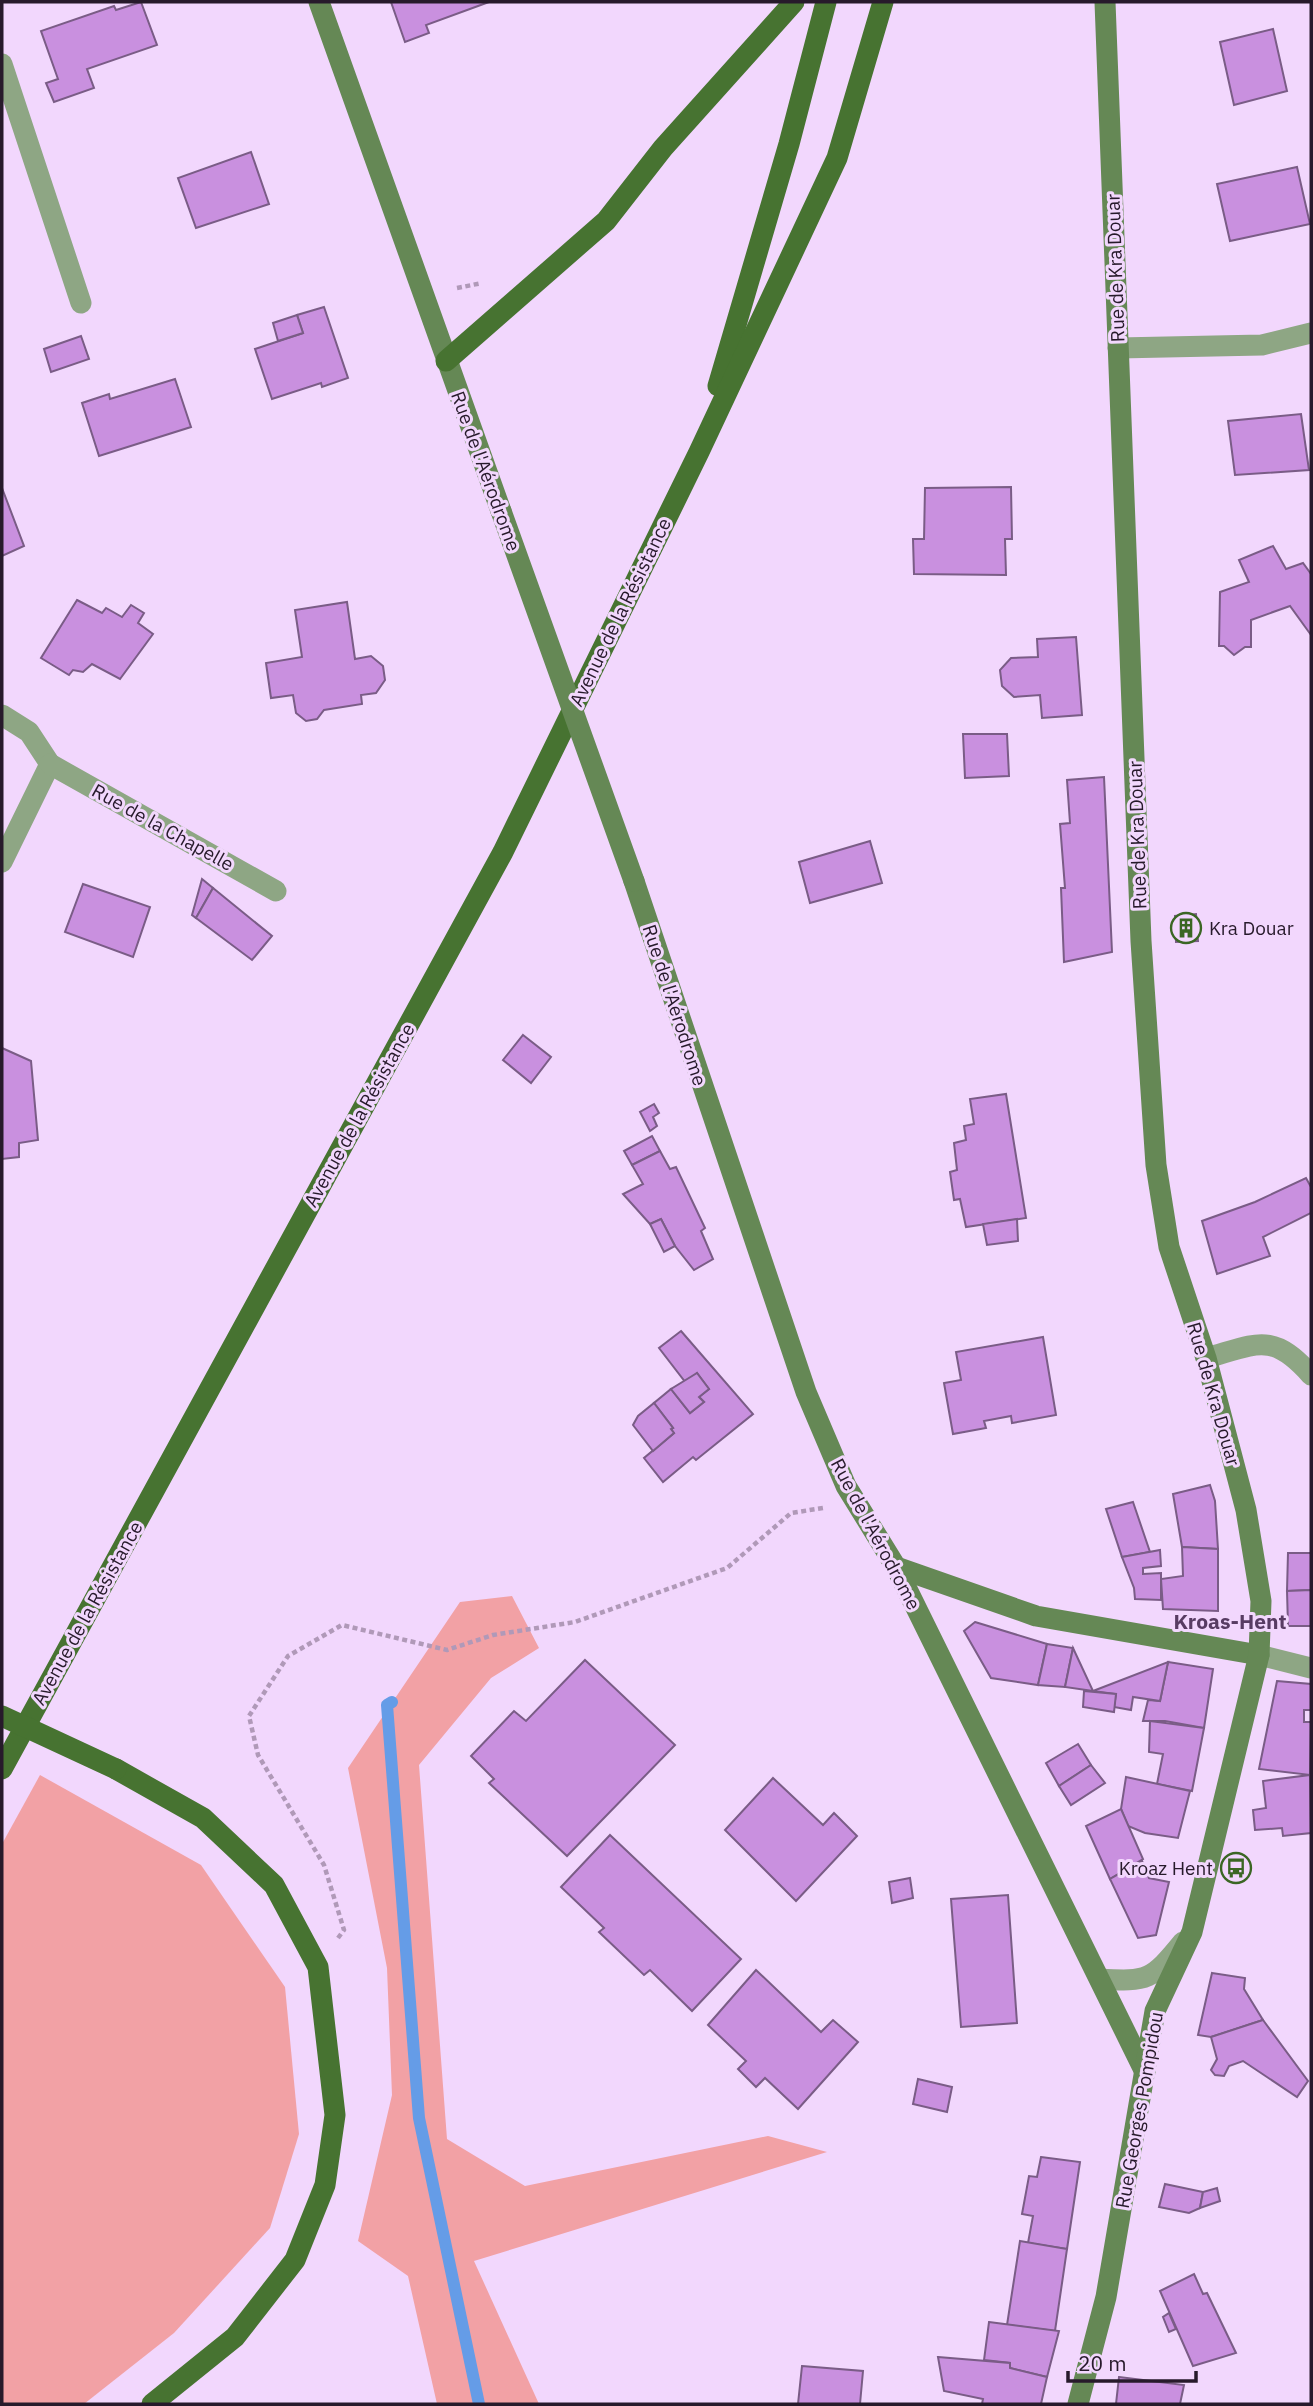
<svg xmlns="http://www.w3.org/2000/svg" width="1313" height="2406" font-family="'IBM Plex Sans',sans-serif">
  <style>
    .green { fill: #f2a1a5 }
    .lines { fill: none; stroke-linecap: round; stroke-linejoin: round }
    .stream { stroke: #659ce7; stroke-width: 12 }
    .building { fill: #c990df; stroke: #7a5c86; stroke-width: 2 }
    .path { stroke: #b099b8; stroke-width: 4.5; stroke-dasharray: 5 3.5; stroke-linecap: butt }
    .street { stroke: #8ea684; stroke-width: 21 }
    .secondary { stroke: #658855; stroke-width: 21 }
    .primary { stroke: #477331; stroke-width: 21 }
    .secondary-bridge { stroke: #658855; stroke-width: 21 }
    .primary-bridge { stroke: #477331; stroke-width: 21 }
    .labels { text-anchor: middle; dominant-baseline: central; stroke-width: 6; stroke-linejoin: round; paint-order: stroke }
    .street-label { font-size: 19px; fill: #271a2b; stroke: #f2d7fd }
    .poi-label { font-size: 19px; fill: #271a2b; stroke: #f2d7fd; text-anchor: start }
    .neighbourhood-label { font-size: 21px; font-weight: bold; fill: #583c63; stroke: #f2d7fd }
  </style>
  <rect width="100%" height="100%" fill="#f2d7fd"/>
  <!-- green -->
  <g class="green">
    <path d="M512,1596L539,1648L491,1678L419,1765L447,2139L525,2186L768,2136L827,2152L474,2261L539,2404H437L408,2276L358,2241L392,2095L387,1968L348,1768L460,1602Z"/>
    <path d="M40,1775L201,1865L285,1987L299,2134L270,2228L174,2333L84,2404H2V1844Z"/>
  </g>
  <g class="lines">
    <!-- stream -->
    <path class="stream" d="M392,1702L387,1705L419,2118L479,2404"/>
  </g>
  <!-- building -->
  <g class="building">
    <path d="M141,2L157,45L87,69L94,88L54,102L46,83L58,79L41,31L114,6L116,10Z"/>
    <path d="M391,2H489L426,25L429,33L405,42Z"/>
    <path d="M1273,29L1287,91L1234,105L1220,42Z"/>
    <path d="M251,152L269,204L196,228L178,178Z"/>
    <path d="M1297,167L1310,224L1230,241L1217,184Z"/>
    <path d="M324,307L348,378L322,387L321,383L272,399L255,349L303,333L297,315Z"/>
    <path d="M297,315L303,333L278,341L273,323Z"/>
    <path d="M81,336L89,359L51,372L44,349Z"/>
    <path d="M175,379L191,427L99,456L82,403L109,394L110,399Z"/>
    <path d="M1301,414L1309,470L1235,475L1228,421Z"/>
    <path d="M1011,487L1012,539H1005L1006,575L914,574L913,539H924L925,488Z"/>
    <path d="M2,488L24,546L2,556Z"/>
    <path d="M1273,546L1286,569L1303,563L1311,574V635L1290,606L1251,620V647H1245L1234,655L1224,646H1219L1220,592L1249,582L1239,560Z"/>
    <path d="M77,600L102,613L106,608L122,617L131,605L144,613L138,623L153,634L120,679L92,664L83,672L73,670L69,675L41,658Z"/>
    <path d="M347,602L355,659L371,656L383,666L385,680L376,693L361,695L362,704L324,710L317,719L306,721L296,713L293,695L271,698L266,663L302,657L295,610Z"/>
    <path d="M1076,637L1082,715L1042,718L1040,695L1014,697L1002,686L1000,670L1011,658L1038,657L1037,639Z"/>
    <path d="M963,734H1007L1009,776L965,778Z"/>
    <path d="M1104,777L1112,952L1064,962L1061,888H1065L1060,824L1070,823L1067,780Z"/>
    <path d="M870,841L882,883L810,903L799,862Z"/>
    <path d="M202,879L213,888L196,918L192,915Z"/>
    <path d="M83,884L150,907L133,957L65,932Z"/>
    <path d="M213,888L272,936L252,960L196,918Z"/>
    <path d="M1196,914L1198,941L1176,942L1175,916Z"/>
    <path d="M523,1035L551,1057L531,1083L503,1060Z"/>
    <path d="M2,1048L31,1061L38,1140L19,1143V1157L2,1159Z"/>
    <path d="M1006,1094L1026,1218L966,1227L960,1199L954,1200L950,1172L957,1170L954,1143L966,1140L964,1126L974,1124L970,1099Z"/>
    <path d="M654,1104L659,1113L653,1117L657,1126L650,1131L640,1112Z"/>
    <path d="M652,1136L660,1151L632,1165L624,1151Z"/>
    <path d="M660,1151L670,1169L676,1167L705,1228L701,1231L713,1259L694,1270L675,1246L661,1219L650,1224L623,1194L643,1184L632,1165Z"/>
    <path d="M1306,1178L1311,1187V1213L1263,1237L1270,1256L1217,1274L1202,1221L1255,1202Z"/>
    <path d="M661,1219L675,1246L664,1252L650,1224Z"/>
    <path d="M1017,1219L1018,1241L987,1245L983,1224Z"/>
    <path d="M681,1331L753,1414L696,1460L693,1457L663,1482L644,1458L674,1433L671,1429L673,1428L654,1403L671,1389L690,1413L704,1402L699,1397L709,1389L697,1373L686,1383L659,1348Z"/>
    <path d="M1043,1337L1056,1415L1012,1423L1011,1416L984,1421L986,1428L953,1434L944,1383L961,1380L956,1352Z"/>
    <path d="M697,1373L709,1389L699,1397L704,1402L690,1413L671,1389Z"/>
    <path d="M654,1403L673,1428L671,1429L674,1433L653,1451L633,1425L638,1416Z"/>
    <path d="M1210,1485L1215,1501L1218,1549L1182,1547L1173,1494Z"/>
    <path d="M1133,1502L1150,1552L1122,1557L1106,1509Z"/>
    <path d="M1182,1547L1218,1549V1611L1163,1609L1161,1579L1183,1576Z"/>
    <path d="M1160,1550L1161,1566L1143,1568V1574L1161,1573V1600L1135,1599L1134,1588L1122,1557Z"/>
    <path d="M1288,1553H1311V1590L1287,1591Z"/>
    <path d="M1311,1590V1626H1288L1287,1591Z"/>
    <path d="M975,1622L1047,1644L1038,1685L991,1678L964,1631Z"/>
    <path d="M1047,1644L1073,1648L1065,1687L1038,1685Z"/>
    <path d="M1073,1648L1093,1691L1065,1687Z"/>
    <path d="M585,1660L675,1745L567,1856L489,1783L494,1779L471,1756L514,1711L526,1721Z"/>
    <path d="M1168,1662L1213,1669L1204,1728L1165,1721H1143L1148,1700L1160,1701Z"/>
    <path d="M1168,1662L1160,1701L1133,1697L1131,1710L1114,1707L1116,1694L1093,1691Z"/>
    <path d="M1277,1681L1311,1684V1710H1304V1722H1311L1310,1775L1259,1769Z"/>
    <path d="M1084,1691L1116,1694L1114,1712L1083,1707Z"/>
    <path d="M1150,1721L1204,1728L1192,1791L1157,1784L1163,1754L1149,1752Z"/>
    <path d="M1078,1744L1091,1765L1059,1786L1046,1763Z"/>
    <path d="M1091,1765L1105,1783L1071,1805L1059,1786Z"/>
    <path d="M1310,1775L1311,1833L1283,1836L1282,1828L1255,1830L1253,1810L1266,1808L1263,1781Z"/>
    <path d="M1126,1777L1190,1791L1178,1838L1145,1833L1128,1826L1121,1809Z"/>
    <path d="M773,1778L823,1825L834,1813L857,1836L796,1901L725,1830Z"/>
    <path d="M1121,1809L1143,1859L1110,1879L1086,1826Z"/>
    <path d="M610,1835L741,1959L692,2011L650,1970L644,1975L599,1932L604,1928L561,1887Z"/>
    <path d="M1142,1861L1149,1878L1169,1882L1156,1935L1138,1938L1110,1879Z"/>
    <path d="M910,1878L913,1898L892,1903L889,1882Z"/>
    <path d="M1008,1895L1017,2023L961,2027L951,1899Z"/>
    <path d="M756,1970L821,2032L833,2020L858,2042L798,2109L765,2078L756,2087L738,2069L746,2061L708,2025Z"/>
    <path d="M1212,1973L1245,1978L1244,1989L1263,2020L1211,2037L1198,2035Z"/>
    <path d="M1263,2020L1308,2081L1297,2097L1243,2061L1229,2066L1224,2076L1215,2075L1211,2070L1217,2059L1211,2037Z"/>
    <path d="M918,2079L952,2087L947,2112L913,2104Z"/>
    <path d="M1041,2157L1080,2162L1067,2249L1028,2243L1033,2216L1022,2214L1029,2176L1037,2177Z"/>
    <path d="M1165,2184L1203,2192L1200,2208L1189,2213L1159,2207Z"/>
    <path d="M1217,2188L1220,2201L1200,2208L1203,2192Z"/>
    <path d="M1020,2241L1067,2249L1055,2331L1007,2325Z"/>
    <path d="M1194,2274L1203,2294L1207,2293L1236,2353L1193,2366L1160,2291Z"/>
    <path d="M1169,2313L1176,2329L1169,2332L1163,2317Z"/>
    <path d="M989,2322L1059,2331L1047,2377L1010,2368V2363L984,2360Z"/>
    <path d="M938,2357L1010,2363V2368L1047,2377L1041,2404H982L983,2399L944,2391Z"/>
    <path d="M802,2366L863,2371L860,2404H798Z"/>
    <path d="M1119,2377L1184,2385L1180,2404H1116Z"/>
  </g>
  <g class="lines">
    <!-- path -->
    <g class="path">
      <path d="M457,288L482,283"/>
      <path d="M338,1938L344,1930L324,1865L258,1755L249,1716L288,1656L342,1625L447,1650L493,1635L575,1622L727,1568L791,1513L823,1508"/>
    </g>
    <!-- street -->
    <g class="street">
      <path d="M2,64L81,303"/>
      <path d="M1118,348L1262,345L1311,333"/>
      <path d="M2,715L29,732L50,764L2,862"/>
      <path d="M50,764L276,891"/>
      <path d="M1206,1358C1257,1344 1272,1331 1311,1375"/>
      <path d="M1259,1655L1311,1668"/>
      <path d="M1100,1979C1148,1982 1152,1980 1183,1942"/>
    </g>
    <!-- secondary -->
    <g class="secondary">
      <path d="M319,2L501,511"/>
      <path d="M634,881L806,1392L846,1486L896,1567L1145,2072"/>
      <path d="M896,1567L1036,1616L1259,1655"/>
      <path d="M1078,2404L1106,2297L1155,2011L1192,1932L1259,1655L1261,1601L1246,1510L1206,1358L1169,1247L1156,1165L1141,941L1105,2"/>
    </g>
    <!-- primary -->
    <g class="primary">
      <path d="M446,361L606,221L663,148L794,2"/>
      <path d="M718,386L789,144L826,2"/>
      <path d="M2,1769L503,852L699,452L837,158L883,2"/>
      <path d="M116,1769L203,1818L274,1885L318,1967L335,2115L325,2185L295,2260L235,2337L152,2404"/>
    </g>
    <!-- secondary-bridge -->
    <path class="secondary-bridge" d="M501,511L634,881"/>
    <!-- primary-bridge -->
    <path class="primary-bridge" d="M2,1716L116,1769"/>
  </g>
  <!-- icons -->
  <defs>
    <g id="building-ring" transform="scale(1.575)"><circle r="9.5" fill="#f2d7fd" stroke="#3b6624" stroke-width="1.5"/><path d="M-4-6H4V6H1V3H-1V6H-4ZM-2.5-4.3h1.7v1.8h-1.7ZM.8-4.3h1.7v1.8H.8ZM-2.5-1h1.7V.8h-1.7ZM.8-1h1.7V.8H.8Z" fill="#3b6624"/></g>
    <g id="bus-ring" transform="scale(1.575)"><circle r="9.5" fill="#f2d7fd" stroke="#3b6624" stroke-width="1.5"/><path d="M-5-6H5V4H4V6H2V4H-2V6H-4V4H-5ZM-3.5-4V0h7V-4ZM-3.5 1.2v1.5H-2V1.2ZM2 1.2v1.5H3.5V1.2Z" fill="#3b6624"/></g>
  </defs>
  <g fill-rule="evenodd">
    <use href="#building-ring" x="1186" y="928"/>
    <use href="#bus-ring" x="1236" y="1868"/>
  </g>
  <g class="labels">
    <!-- street labels -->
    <g class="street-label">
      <text transform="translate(1115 268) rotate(-92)">Rue de Kra Douar</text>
      <text transform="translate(486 471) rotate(70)">Rue de l'Aérodrome</text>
      <text transform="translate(620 612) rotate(-64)">Avenue de la Résistance</text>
      <text transform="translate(163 827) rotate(29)">Rue de la Chapelle</text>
      <text transform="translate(1137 835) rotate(-92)">Rue de Kra Douar</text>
      <text transform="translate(675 1005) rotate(72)">Rue de l'Aérodrome</text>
      <text transform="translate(359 1115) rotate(-61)">Avenue de la Résistance</text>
      <text transform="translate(1214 1394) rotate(74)">Rue de Kra Douar</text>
      <text transform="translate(876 1534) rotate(62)">Rue de l'Aérodrome</text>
      <text transform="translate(87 1613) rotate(-61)">Avenue de la Résistance</text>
      <text transform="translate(1139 2110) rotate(-80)">Rue Georges Pompidou</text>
    </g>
    <!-- poi labels -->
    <g class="poi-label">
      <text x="1209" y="928">Kra Douar</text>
      <text x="1213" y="1868" text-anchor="end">Kroaz Hent</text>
    </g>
    <!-- neighbourhood labels -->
    <g class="neighbourhood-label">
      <text x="1230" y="1621">Kroas-Hent</text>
    </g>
  </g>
  <!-- border -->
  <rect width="1313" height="2406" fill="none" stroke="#271a2b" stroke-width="7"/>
  <!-- scale -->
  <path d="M1068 2371v10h128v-10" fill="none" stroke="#271a2b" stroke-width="3.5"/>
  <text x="1078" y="2371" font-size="21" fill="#271a2b" stroke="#f2d7fd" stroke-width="5" paint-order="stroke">20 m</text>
</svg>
